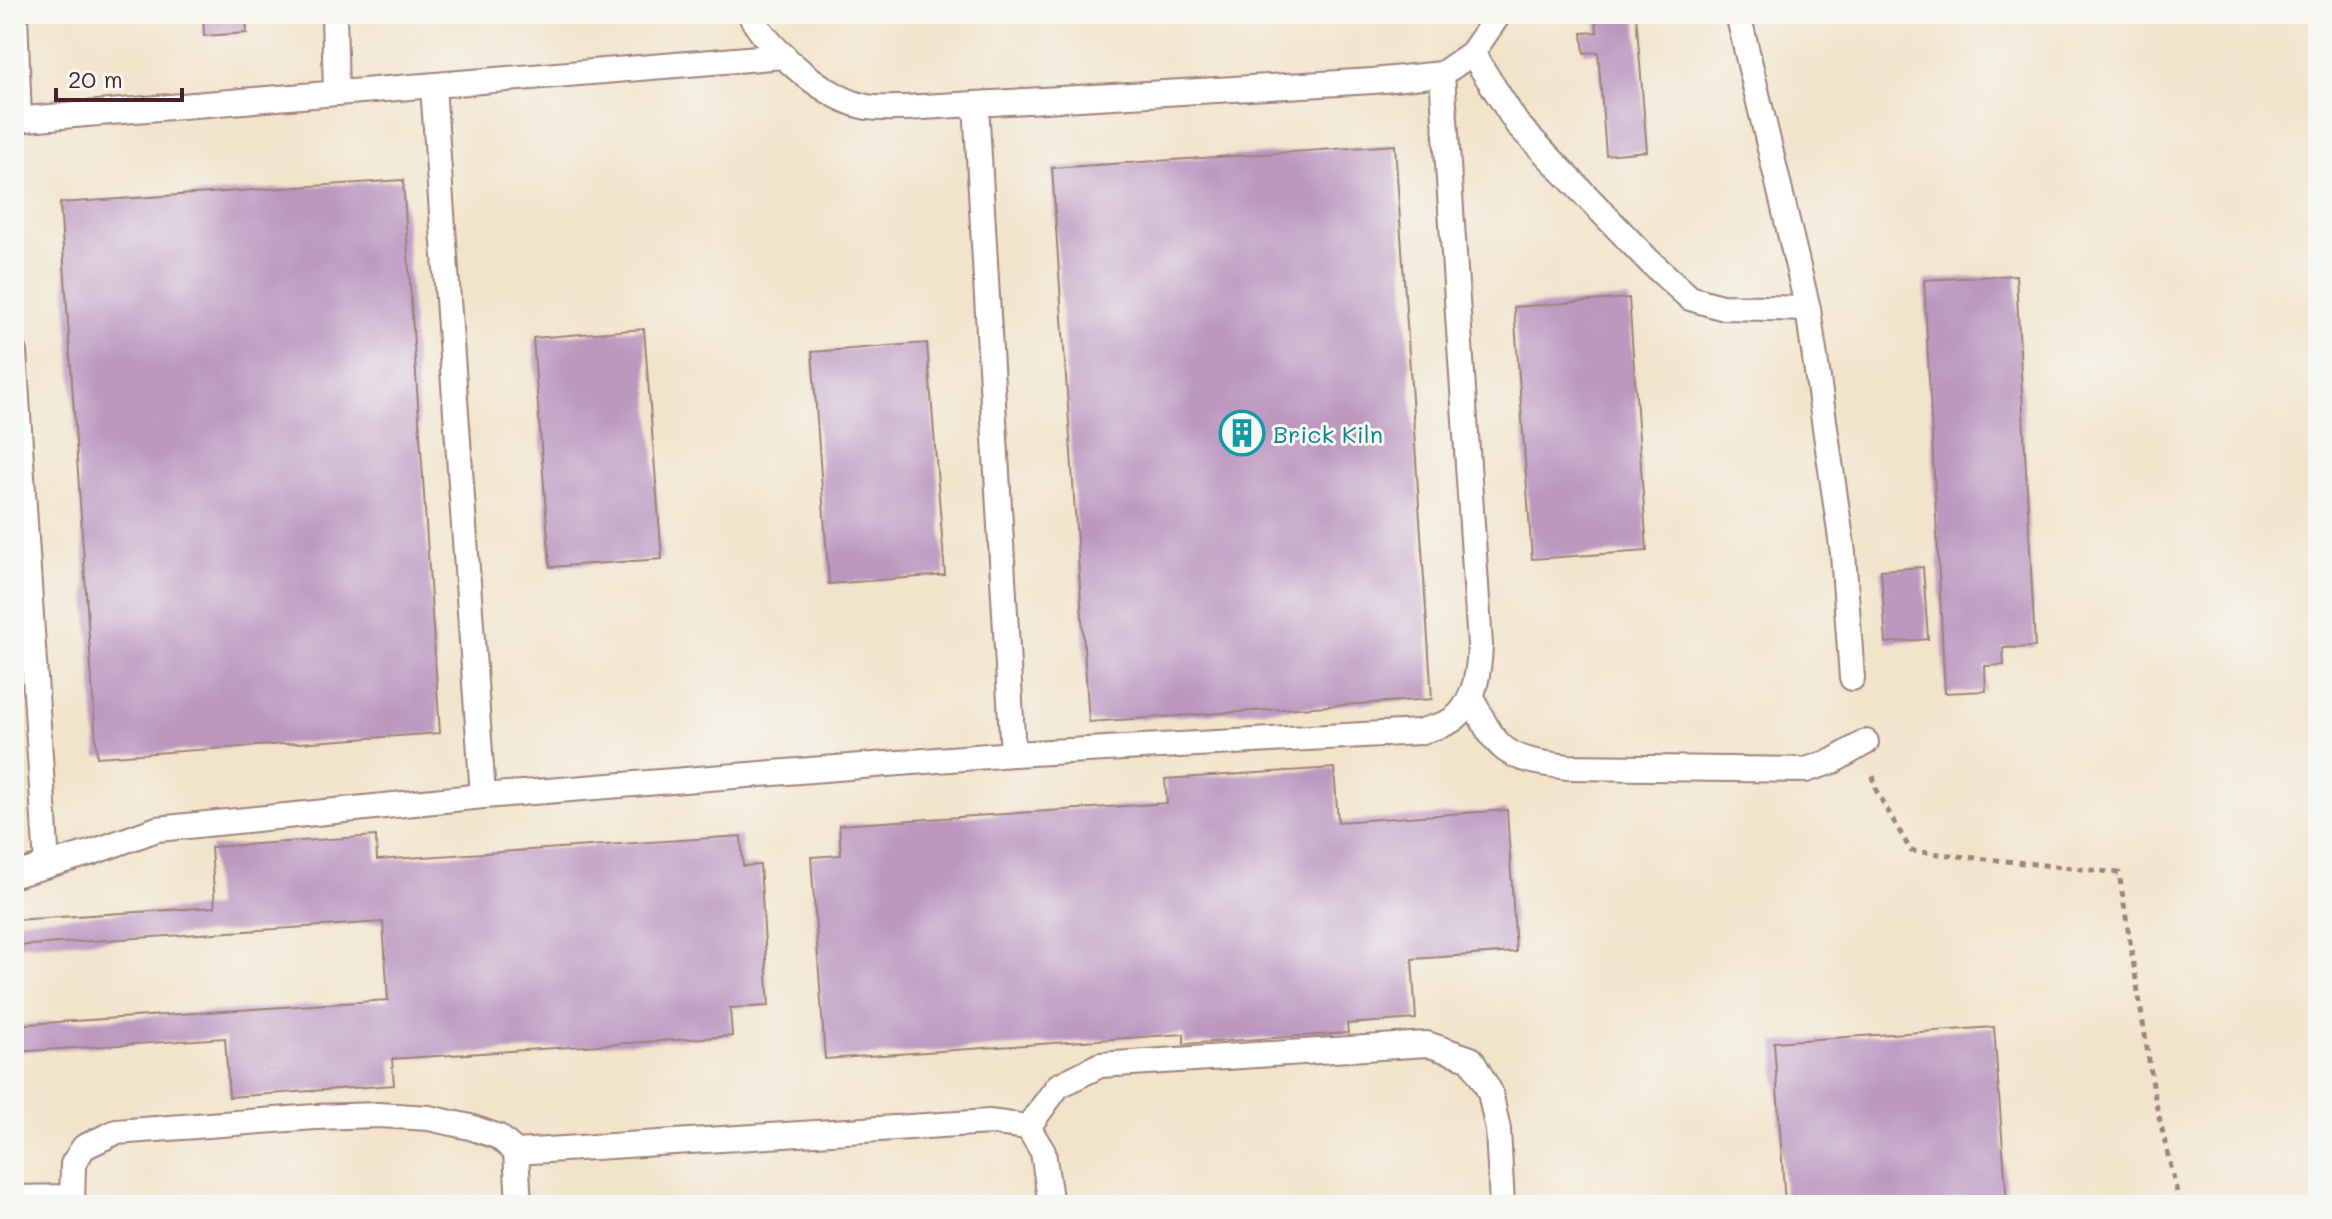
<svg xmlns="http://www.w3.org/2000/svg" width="2332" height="1219" font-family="Mali,sans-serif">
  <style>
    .building { fill: #bc98c1 }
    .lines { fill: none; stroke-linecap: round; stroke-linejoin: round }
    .service-casing { stroke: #9e827b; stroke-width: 28 }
    .path { stroke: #9e827b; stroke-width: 5; stroke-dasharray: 6 6; stroke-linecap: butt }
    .service { stroke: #fff; stroke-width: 24 }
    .labels { text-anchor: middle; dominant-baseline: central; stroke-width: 6; stroke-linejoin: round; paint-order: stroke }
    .culture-label { font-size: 24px; fill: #0d838f; stroke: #f6f6f2; text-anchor: start }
  </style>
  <rect width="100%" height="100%" fill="#f6f6f2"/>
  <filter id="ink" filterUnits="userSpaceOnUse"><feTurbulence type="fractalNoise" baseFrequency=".0125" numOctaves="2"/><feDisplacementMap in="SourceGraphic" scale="16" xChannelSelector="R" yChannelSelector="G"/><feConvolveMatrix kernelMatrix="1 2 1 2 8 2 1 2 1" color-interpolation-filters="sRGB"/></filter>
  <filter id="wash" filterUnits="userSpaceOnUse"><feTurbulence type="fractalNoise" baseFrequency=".006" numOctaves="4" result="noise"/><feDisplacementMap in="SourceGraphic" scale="32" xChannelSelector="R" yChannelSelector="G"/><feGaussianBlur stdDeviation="1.8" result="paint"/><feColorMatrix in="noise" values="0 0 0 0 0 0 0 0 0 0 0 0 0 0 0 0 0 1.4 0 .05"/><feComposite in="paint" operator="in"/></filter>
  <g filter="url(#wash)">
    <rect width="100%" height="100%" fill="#f2e4cb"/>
    <g id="blocks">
      <!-- building -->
      <g class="building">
        <path d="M203,14H246L247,33L204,36Z"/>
        <path d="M1595,14H1636L1647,151L1606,155L1598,52L1584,53L1582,33L1597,32Z"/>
        <path d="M1395,145L1432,699L1089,722L1052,168Z"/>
        <path d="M403,180L440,733L97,757L60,203Z"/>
        <path d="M2016,275L2035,647L2003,648L2004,665L1985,666L1986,691L1945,693L1924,280Z"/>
        <path d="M1629,298L1647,551L1532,559L1514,307Z"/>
        <path d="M644,329L662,559L550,567L533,338Z"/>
        <path d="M927,343L945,575L829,584L812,352Z"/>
        <path d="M1923,567L1928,639L1886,643L1881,570Z"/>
        <path d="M1334,768L1338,822L1507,810L1516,952L1412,959L1416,1019L1347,1024L1348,1033L1184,1044V1034L825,1059L811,857L841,855L839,825L1167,803L1165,779Z"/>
        <path d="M376,836L377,860L741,836L743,866L760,865L769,1006L730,1008L732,1036L392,1059L394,1085L229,1097L225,1038L14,1052V1025L388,1000L383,922L14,946V920L215,907L211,847Z"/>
        <path d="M1994,1027L2007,1205H1785L1774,1042Z"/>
      </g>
    </g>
  </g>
  <g filter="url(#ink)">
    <use href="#blocks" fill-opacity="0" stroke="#9e827b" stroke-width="2"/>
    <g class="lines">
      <!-- service casing -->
      <g class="service-casing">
        <g id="service">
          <path d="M15,14L19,119"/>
          <path d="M334,14L336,93"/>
          <path d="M750,14C767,49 828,100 867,107C879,109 893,108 905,108L1373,81L1442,74L1472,53L1499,14"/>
          <path d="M1738,14L1808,309L1843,553L1852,678"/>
          <path d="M1472,53L1517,124L1649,261L1690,298L1721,307L1808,309"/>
          <path d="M433,86L483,796"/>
          <path d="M14,120L784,56"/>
          <path d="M14,352L47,865"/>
          <path d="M1471,695C1496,753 1506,759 1568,767L1806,770L1833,761L1866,742"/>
          <path d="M1013,754L1419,732C1430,728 1447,725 1455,718C1476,701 1479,669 1480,645L1442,74"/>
          <path d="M14,875L93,852L157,829L483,796L1013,754L976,104"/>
          <path d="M1028,1127L1058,1086L1100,1065L1427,1044L1471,1059L1490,1092L1498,1130L1502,1205"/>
          <path d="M14,1198L71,1197"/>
          <path d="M72,1205L73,1164L84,1147L116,1132L315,1117L379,1115L429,1118L470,1127L499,1137L516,1152"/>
          <path d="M519,1205L516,1152L989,1122L1028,1127L1043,1152L1051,1205"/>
        </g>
      </g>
      <!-- path -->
      <path class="path" d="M1873,776L1877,792L1911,851L2119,873L2156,1104L2180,1205"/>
      <!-- service -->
      <use href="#service" class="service"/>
    </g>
  </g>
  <!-- icons -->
  <defs>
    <g id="building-ring" transform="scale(2.3)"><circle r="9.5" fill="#f6f6f2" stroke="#0f9aa8" stroke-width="1.5"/><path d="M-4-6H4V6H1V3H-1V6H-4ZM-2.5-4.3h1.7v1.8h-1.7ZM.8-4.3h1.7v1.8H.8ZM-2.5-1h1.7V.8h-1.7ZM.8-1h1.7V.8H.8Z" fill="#0f9aa8"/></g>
  </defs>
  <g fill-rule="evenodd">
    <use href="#building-ring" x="1242" y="433"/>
  </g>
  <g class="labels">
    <!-- culture labels -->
    <g class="culture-label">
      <text x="1273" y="433">Brick Kiln</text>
    </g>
  </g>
  <!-- margin -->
  <rect width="2332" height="1219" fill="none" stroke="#f6f6f2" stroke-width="48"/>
  <!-- scale -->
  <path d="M56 88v12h126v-12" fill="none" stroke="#4a1f2b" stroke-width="4"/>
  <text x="68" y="88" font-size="24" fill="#4a1f2b" stroke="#f6f6f2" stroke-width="6" paint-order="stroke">20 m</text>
</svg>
